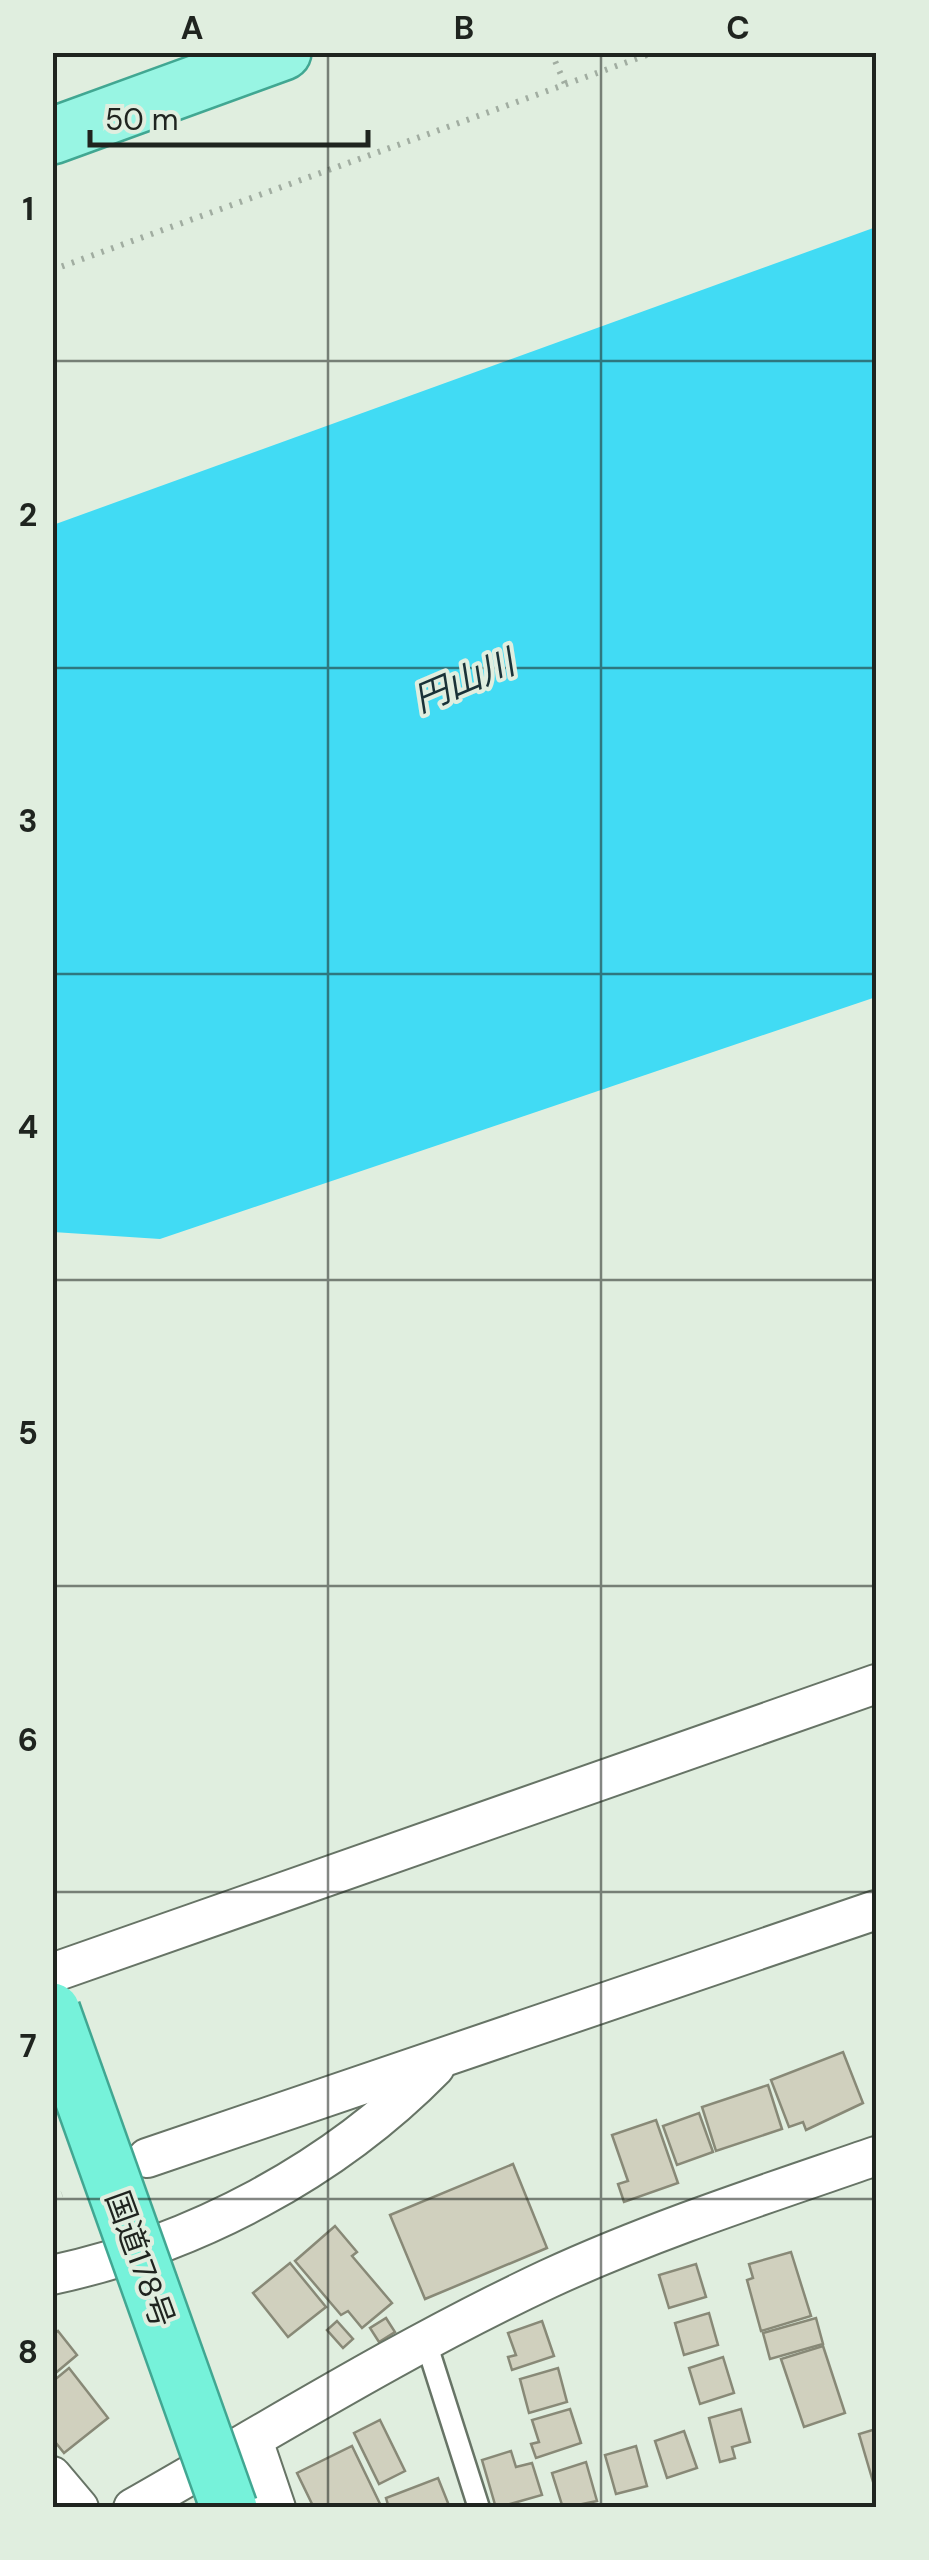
<svg xmlns="http://www.w3.org/2000/svg" width="929" height="2560" font-family="'DM Sans','Noto Sans JP',sans-serif">
  <style>
    .water { fill: #41dbf4 }
    .building { fill: #d0d0be; stroke: #888977; stroke-width: 2.5 }
    .lines { fill: none; stroke-linecap: round; stroke-linejoin: round }
    .service-casing { stroke: #677466; stroke-width: 25 }
    .minor-casing { stroke: #677466; stroke-width: 42 }
    .primary-casing { stroke: #41a792; stroke-width: 60 }
    .path { stroke: #a1ada1; stroke-width: 6; stroke-dasharray: 2.5 8; stroke-linecap: butt }
    .service { stroke: #fff; stroke-width: 20 }
    .minor { stroke: #fff; stroke-width: 38 }
    .primary { stroke: #98f5e3; stroke-width: 55 }
    .trunk-bridge-casing { stroke: #41a792; stroke-width: 60; stroke-linecap: butt }
    .trunk-bridge { stroke: #76f2da; stroke-width: 55 }
    .grid { fill: none; stroke: #1f241f; stroke-width: 2.5; stroke-opacity: 0.55 }
    .labels { text-anchor: middle; dominant-baseline: central; stroke-width: 8; stroke-linejoin: round; paint-order: stroke }
    .street-label { font-size: 32px; fill: #1f241f; stroke: #e0eedf }
    .water-label { font-size: 35px; font-style: italic; fill: #1a3237; stroke: #e0eedf }
    .neatline { fill: none; stroke: #1f241f; stroke-width: 4 }
    .grid-label { font-size: 32px; text-anchor: middle; font-weight: bold; fill: #1f241f }
  </style>
  <rect width="100%" height="100%" fill="#e0eedf"/>
  <!-- water -->
  <path class="water" d="M876,227V997L160,1239L53,1232V525Z"/>
  <!-- building -->
  <g class="building">
    <path d="M843,2052L863,2103L806,2130L803,2122L789,2127L771,2080Z"/>
    <path d="M768,2085L782,2129L716,2151L702,2107Z"/>
    <path d="M699,2113L713,2152L677,2165L663,2126Z"/>
    <path d="M656,2120L678,2183L624,2202L618,2184L628,2181L612,2135Z"/>
    <path d="M513,2164L547,2248L425,2299L390,2215Z"/>
    <path d="M335,2226L357,2252L352,2256L392,2303L362,2328L348,2311L341,2315L295,2261Z"/>
    <path d="M791,2252L811,2316L761,2331L747,2280L753,2278L749,2264Z"/>
    <path d="M290,2263L326,2307L288,2337L253,2293Z"/>
    <path d="M696,2264L706,2297L669,2308L659,2275Z"/>
    <path d="M709,2313L718,2345L684,2355L675,2323Z"/>
    <path d="M386,2318L395,2332L379,2342L370,2328Z"/>
    <path d="M816,2318L823,2344L770,2359L763,2333Z"/>
    <path d="M337,2321L353,2339L343,2348L327,2330Z"/>
    <path d="M542,2321L554,2356L512,2370L508,2357L516,2355L508,2333Z"/>
    <path d="M58,2331L77,2355L52,2376V2335Z"/>
    <path d="M823,2346L845,2413L804,2427L781,2359Z"/>
    <path d="M723,2357L734,2393L700,2404L689,2368Z"/>
    <path d="M69,2368L108,2418L64,2453L52,2438V2382Z"/>
    <path d="M558,2368L567,2402L529,2413L520,2379Z"/>
    <path d="M570,2409L581,2443L536,2458L531,2444L539,2442L532,2420Z"/>
    <path d="M741,2409L750,2442L732,2447L735,2458L720,2462L709,2418Z"/>
    <path d="M380,2420L405,2471L379,2484L354,2433Z"/>
    <path d="M876,2429V2492L859,2434Z"/>
    <path d="M684,2431L697,2468L667,2478L655,2441Z"/>
    <path d="M352,2446L382,2508H314L297,2473Z"/>
    <path d="M636,2446L647,2486L616,2494L605,2455Z"/>
    <path d="M511,2451L516,2467L532,2463L542,2495L496,2508L482,2460Z"/>
    <path d="M586,2462L597,2501L563,2508L552,2473Z"/>
    <path d="M438,2478L450,2508H389L386,2498Z"/>
  </g>
  <g class="lines">
    <!-- service casing -->
    <g class="service-casing">
      <path id="service" d="M426,2342L479,2508"/>
    </g>
    <!-- minor casing -->
    <g class="minor-casing">
      <g id="minor">
        <path d="M52,1973L876,1684"/>
        <path d="M147,2158L876,1910"/>
        <path d="M52,2275C195,2244 333,2171 435,2067"/>
        <path d="M253,2440L276,2508"/>
        <path d="M52,2476L79,2508"/>
        <path d="M133,2508C270,2430 405,2346 548,2279C654,2230 766,2194 876,2156"/>
      </g>
    </g>
    <!-- primary casing -->
    <g class="primary-casing">
      <path id="primary" d="M52,136L283,52"/>
    </g>
    <!-- path -->
    <g class="path">
      <path d="M551,52L566,86"/>
      <path d="M52,270L655,52"/>
      <path d="M52,2198L62,2194"/>
    </g>
    <!-- service -->
    <use href="#service" class="service"/>
    <!-- minor -->
    <use href="#minor" class="minor"/>
    <!-- primary -->
    <use href="#primary" class="primary"/>
    <!-- trunk-bridge casing -->
    <g class="trunk-bridge-casing">
      <path id="trunk-bridge" d="M52,2011L229,2508"/>
    </g>
    <!-- trunk-bridge -->
    <use href="#trunk-bridge" class="trunk-bridge"/>
  </g>
  <!-- grid -->
  <path class="grid" d="M328,52V2508M601,52V2508M52,361H876M52,668H876M52,974H876M52,1280H876M52,1586H876M52,1892H876M52,2199H876"/>
  <g class="labels">
    <!-- street labels -->
    <g class="street-label">
      <text transform="translate(140 2259) rotate(70)">国道178号</text>
    </g>
    <!-- water labels -->
    <g class="water-label">
      <text transform="translate(464 681) rotate(-23)">円山川</text>
    </g>
  </g>
  <!-- border -->
  <rect width="929" height="2560" fill="none" stroke="#e0eedf" stroke-width="110"/>
  <!-- scale -->
  <path d="M90 130v15h278v-15" fill="none" stroke="#1f241f" stroke-width="5"/>
  <text x="105" y="130" font-size="30" fill="#1f241f" stroke="#e0eedf" stroke-width="8" paint-order="stroke">50 m</text>
  <rect x="55" y="55" width="819" height="2450" class="neatline"/>
  <g class="grid-label">
    <text x="192" y="39">A</text>
    <text x="464" y="39">B</text>
    <text x="738" y="39">C</text>
    <text x="28" y="220">1</text>
    <text x="28" y="526">2</text>
    <text x="28" y="832">3</text>
    <text x="28" y="1138">4</text>
    <text x="28" y="1444">5</text>
    <text x="28" y="1751">6</text>
    <text x="28" y="2057">7</text>
    <text x="28" y="2363">8</text>
  </g>
</svg>
